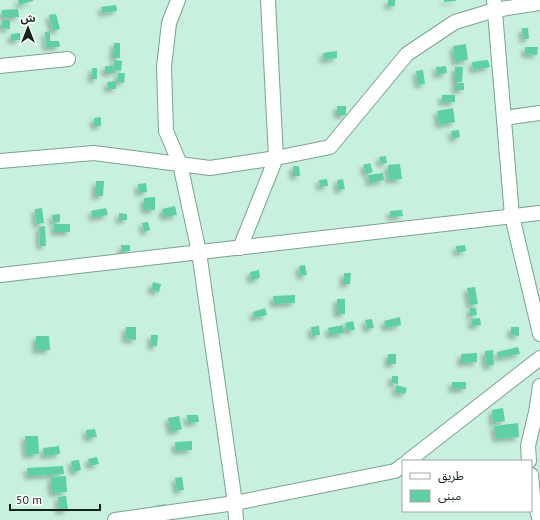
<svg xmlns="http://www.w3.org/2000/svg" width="540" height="520" font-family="'PT Sans','Noto Sans Arabic',sans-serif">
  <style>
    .building { fill: #5dd0a5; filter: url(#shadow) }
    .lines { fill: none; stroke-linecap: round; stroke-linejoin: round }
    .minor-casing { stroke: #7ca291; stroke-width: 16 }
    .minor { stroke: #fff; stroke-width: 14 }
  </style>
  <defs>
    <filter id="shadow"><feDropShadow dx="-3.5" dy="3.5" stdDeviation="2" flood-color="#0004"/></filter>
  </defs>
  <rect width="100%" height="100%" fill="#c8f0de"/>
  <!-- building -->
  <g class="building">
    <path d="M18,0H33V1L19,5Z"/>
    <rect x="388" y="0" width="7" height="6"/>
    <path d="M444,0H456V1L444,2Z"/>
    <path d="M116,5L117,11L102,13L101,7Z"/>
    <path d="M18,9L19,17H2V10Z"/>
    <path d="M56,14L60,29L53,31L49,15Z"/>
    <path d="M2,20H10V29L1,28Z"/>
    <path d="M522,28H528L529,39H523Z"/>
    <path d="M50,31V41H59L60,47H46L45,32Z"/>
    <path d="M20,33V40H11V34Z"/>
    <path d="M114,43H120V58H113Z"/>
    <path d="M466,44L468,60L455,62L453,46Z"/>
    <path d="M525,47H538L537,55L525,54Z"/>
    <path d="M337,51V58L324,60L323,53Z"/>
    <path d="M114,60L122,61L121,71L113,70Z"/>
    <path d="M488,60L490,67L473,70L472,62Z"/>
    <rect x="105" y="66" width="8" height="7"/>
    <path d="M446,66L447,73L437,75L436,67Z"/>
    <path d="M455,67H463L462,82H455Z"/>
    <path d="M92,68H97V79H91Z"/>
    <path d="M423,70L425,84L418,85L416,71Z"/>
    <path d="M118,73H125L124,83L118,82Z"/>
    <path d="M116,81V89H108L107,82Z"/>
    <rect x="455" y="83" width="9" height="7"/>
    <rect x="442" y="95" width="13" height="7"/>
    <rect x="337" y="106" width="9" height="9"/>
    <path d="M453,108L455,122L439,125L437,111Z"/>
    <path d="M101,117V126H94V118Z"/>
    <path d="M459,130L460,137L453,139L451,131Z"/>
    <path d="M386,156L387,163L381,164L379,157Z"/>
    <path d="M370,163L373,172L366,174L363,165Z"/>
    <path d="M400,164L402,179L389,180L388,165Z"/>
    <path d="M293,166H299L300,176H293Z"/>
    <path d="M383,173L384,180L370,183L368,175Z"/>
    <path d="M327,179L328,186L320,187L319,180Z"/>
    <path d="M343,179L345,189L338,190L337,180Z"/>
    <path d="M96,181H104L103,196H95Z"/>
    <path d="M146,183L147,192L139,193L138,184Z"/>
    <path d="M155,197V210H144V198Z"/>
    <path d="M175,206L177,215L164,217L162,209Z"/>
    <path d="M42,208L44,223L36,224L35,209Z"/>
    <path d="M106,208L108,215L93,218L91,211Z"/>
    <path d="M402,210L403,216L390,217V211Z"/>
    <path d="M119,213L127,214V220H119Z"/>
    <path d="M60,214V222H53L52,215Z"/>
    <path d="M148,222L150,230L144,232L142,223Z"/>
    <rect x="54" y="224" width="16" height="8"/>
    <path d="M45,226L46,246H40L39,227Z"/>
    <path d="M121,245H130V251L122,252Z"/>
    <path d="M465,245L466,251L457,253L456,246Z"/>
    <path d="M305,265L307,275L300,276L299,266Z"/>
    <path d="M259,270L260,278L251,280L250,272Z"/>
    <path d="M344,273H351L350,284H343Z"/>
    <path d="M153,282L161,284L159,292L151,290Z"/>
    <path d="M475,287L478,304L470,305L467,288Z"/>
    <path d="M295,295V303L274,304L273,296Z"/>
    <rect x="337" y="299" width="8" height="15"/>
    <path d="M265,308L267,315L254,318L253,312Z"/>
    <path d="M470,308H476L477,315L470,316Z"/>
    <path d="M400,317L401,325L386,328L384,321Z"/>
    <path d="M480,318L481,325L472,326L471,319Z"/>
    <path d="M372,319L374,328L367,329L365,320Z"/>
    <path d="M353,321L355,330L347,331L345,323Z"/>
    <path d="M343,325L344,333L330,335L328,328Z"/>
    <path d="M319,326L320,335L312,336L311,327Z"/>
    <path d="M126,327H136V340L125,339Z"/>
    <path d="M511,327H519V336L511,335Z"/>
    <path d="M151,335H158L157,346H151Z"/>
    <path d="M36,336H49L50,350H36Z"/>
    <path d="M518,347L520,354L499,358L497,352Z"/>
    <path d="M493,350L494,365L486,366L485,351Z"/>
    <path d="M477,353V362L461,363V354Z"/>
    <rect x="388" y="354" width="8" height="10"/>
    <path d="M392,376H398V384L391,383Z"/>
    <rect x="452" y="382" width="14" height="7"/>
    <path d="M396,385L407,388L405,394L395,392Z"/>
    <path d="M503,408L505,421L493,423L492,410Z"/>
    <path d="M187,415H198L199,422L188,423Z"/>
    <path d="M179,416L182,429L171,432L168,418Z"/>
    <path d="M518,423L519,437L496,439L494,426Z"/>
    <path d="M95,429L97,437L87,438L86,430Z"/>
    <path d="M25,436H38L39,454L26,455Z"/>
    <path d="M192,441V450L176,451L175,442Z"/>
    <path d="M59,446L60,454L44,456L43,448Z"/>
    <path d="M97,457L99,464L90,466L88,459Z"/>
    <path d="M79,460L81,470L73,472L71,461Z"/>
    <path d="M63,466L64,474L28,476L27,468Z"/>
    <path d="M66,476L67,492L52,493L51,477Z"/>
    <path d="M182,477L184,490L177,491L175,478Z"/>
    <path d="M66,496L68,510L59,511L58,497Z"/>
    <path d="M165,504L166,510L156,512L155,506Z"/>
  </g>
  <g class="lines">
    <!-- minor casing -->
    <g class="minor-casing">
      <g id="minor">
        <path d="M178,0L169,23L164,67L166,131L180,164L199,252L235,503L236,520"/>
        <path d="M494,0L512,216L540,334"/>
        <path d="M0,66L68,59"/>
        <path d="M504,118L540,113"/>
        <path d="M0,161L94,153L210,168L276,158L330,147L407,54L455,22L495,10L540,3"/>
        <path d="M240,248L276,158L268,0"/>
        <path d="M0,275L540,213"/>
        <path d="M408,461L540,358"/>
        <path d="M529,461L528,446L536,412L540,386"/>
        <path d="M531,475L533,497L540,520"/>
        <path d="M115,520L235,503L395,471L403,465"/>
      </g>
    </g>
    <!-- minor -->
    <use href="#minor" class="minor"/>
  </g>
  <!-- legend -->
  <rect x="402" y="460" width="130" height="52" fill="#ffffff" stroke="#a1a7a4"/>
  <rect x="410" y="473" width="20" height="6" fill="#ffffff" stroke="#a1a7a4"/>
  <text x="438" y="480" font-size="12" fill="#14231c">طريق</text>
  <rect x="410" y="490" width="20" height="12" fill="#5dd0a5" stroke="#a1a7a4"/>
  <text x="438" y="500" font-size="12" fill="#14231c">مبنى</text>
  <!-- north arrow -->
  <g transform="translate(28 28)" stroke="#ffffff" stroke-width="3" paint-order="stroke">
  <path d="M0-3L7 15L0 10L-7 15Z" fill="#14231c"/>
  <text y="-6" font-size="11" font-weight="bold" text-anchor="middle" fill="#14231c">ش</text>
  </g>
  <!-- scale -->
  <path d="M10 504v6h90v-6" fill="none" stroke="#14231c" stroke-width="2"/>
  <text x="16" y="504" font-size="12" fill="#14231c" stroke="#ffffff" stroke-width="3" paint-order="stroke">50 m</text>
</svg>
